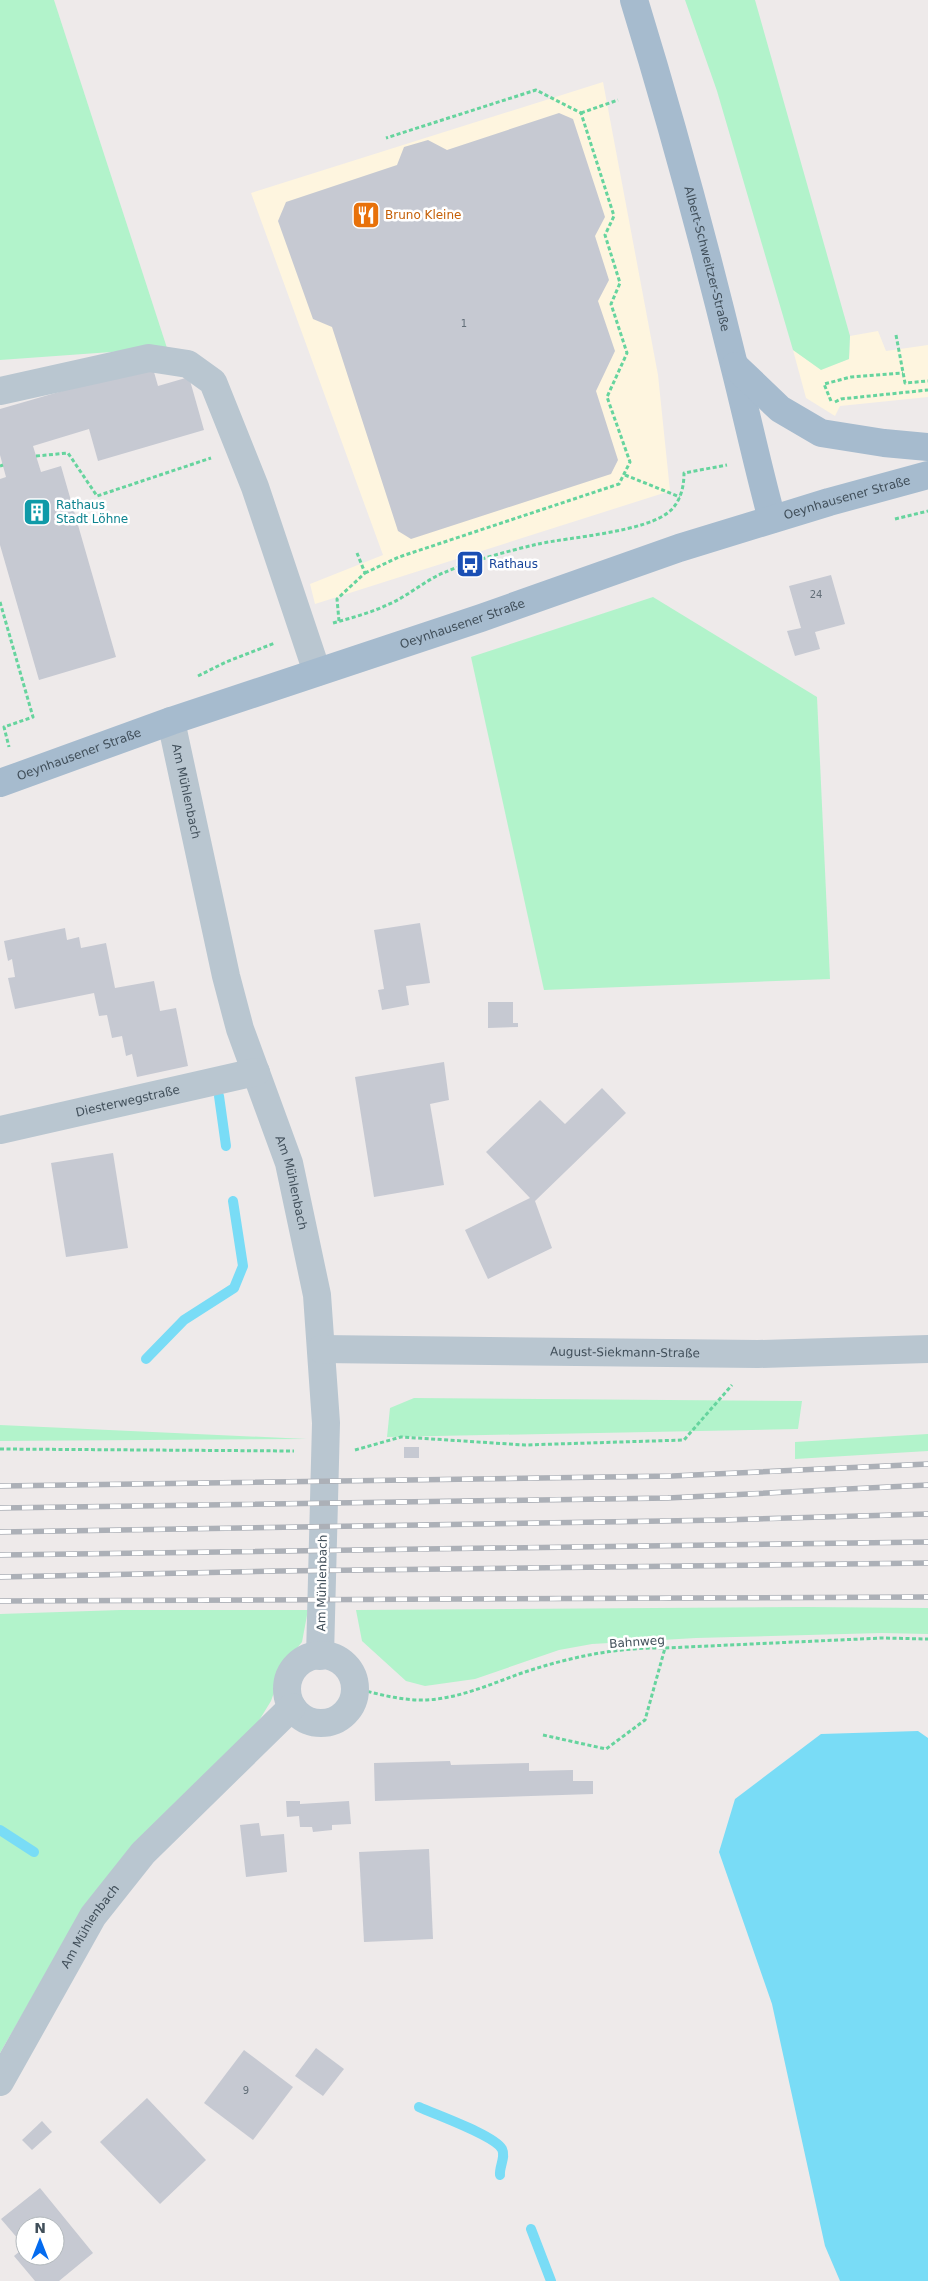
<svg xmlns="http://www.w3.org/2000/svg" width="928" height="2281" font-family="'DejaVu Sans',sans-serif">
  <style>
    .commercial { fill: #fef5df }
    .green { fill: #b2f3cb }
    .water { fill: #79dcf6 }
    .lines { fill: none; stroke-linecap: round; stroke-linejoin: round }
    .stream { stroke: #79dcf6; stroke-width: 10 }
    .building { fill: #c6c9d2; fill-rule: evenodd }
    .path { stroke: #66d49e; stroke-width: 3; stroke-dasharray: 4 2.5; stroke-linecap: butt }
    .minor { stroke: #b9c6d0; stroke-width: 28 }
    .major { stroke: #a6bbce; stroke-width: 28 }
    .rail-casing { stroke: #acb0b7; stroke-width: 5.5 }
    .rail { stroke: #fff; stroke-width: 4; stroke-dasharray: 11; stroke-linecap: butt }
    .labels { text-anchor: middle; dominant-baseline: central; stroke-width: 5; stroke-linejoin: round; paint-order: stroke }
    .number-label { font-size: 10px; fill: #626e78 }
    .food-label { font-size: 12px; fill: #c56008; stroke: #fff; text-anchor: start }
    .street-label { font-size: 12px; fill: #414f5a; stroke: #fff }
    .culture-label { font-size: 12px; fill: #0d838f; stroke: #fff; text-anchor: start }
    .transit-label { font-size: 12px; fill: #164399; stroke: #fff; text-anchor: start }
  </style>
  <rect width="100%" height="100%" fill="#eeeaea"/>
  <!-- commercial -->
  <g class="commercial">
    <path d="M603,82L658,375L670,491L315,604L310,584L383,555L251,193Z"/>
    <path d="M878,331L886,351L928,345V397L840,406L835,416L806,398L793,350L821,369L849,359L850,336Z"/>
  </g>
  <!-- green -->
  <g class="green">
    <path d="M0,0H54L167,348L0,360Z"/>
    <path d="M685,0H755L850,336L849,359L821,370L793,350L717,91Z"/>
    <path d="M653,597L817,697L830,979L544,990L471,657Z"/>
    <path d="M414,1398L802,1401L798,1429L387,1437L390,1408Z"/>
    <path d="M0,1425L307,1439L0,1441Z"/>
    <path d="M928,1434V1451L795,1459V1442Z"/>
    <path d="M806,1607L928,1608V1634L882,1633L696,1638L592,1644L559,1650L475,1679L425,1686L406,1681L362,1641L356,1610Z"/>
    <path d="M120,1610H308L302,1642L284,1664L271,1701L255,1727L88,1901L0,2053V1614Z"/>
  </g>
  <!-- water -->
  <path class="water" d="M918,1731L928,1738V2281H840L825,2246L772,2004L719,1852L735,1799L821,1734Z"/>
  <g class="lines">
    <!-- stream -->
    <g class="stream">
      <path d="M219,1096L226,1146"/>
      <path d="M146,1359L184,1320L234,1288L243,1266L233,1201"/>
      <path d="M0,1830L34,1852"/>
      <path d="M419,2107C436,2115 494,2135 502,2149C506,2157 499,2167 500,2175"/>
      <path d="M531,2229L551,2281"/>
    </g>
  </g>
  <!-- building -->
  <g class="building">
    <path d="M559,113L573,119L605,217L595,236L609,280L598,301L615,351L596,391L618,460L611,474L411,539L398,531L332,327L313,319L278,221L286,202L397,165L404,147L428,140L447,150Z"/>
    <path d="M152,365L158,386L189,377L204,430L98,461L89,429L33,446L41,472L61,466L116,657L39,680L0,545V479L6,477L0,455V409Z"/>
    <path d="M831,575L845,624L815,632L820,649L795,656L787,631L801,628L789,586Z"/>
    <path d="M420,923L430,983L406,986L409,1005L382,1010L378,990L384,989L374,930Z"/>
    <path d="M65,928L67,940L79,937L81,948L106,943L115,988L154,981L160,1011L176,1008L188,1066L137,1077L132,1054L126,1056L122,1036L112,1038L107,1015L99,1016L94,993L15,1009L8,978L15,977L12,959L8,961L4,941Z"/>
    <path d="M488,1002H513V1023H518V1027L488,1028Z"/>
    <path d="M444,1062L449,1100L430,1104L444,1185L374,1197L355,1077Z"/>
    <path d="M602,1088L626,1113L535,1201L552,1248L488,1279L465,1230L530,1198L486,1152L540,1100L565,1124Z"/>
    <path d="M113,1153L128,1248L66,1257L51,1163Z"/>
    <rect x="404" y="1447" width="15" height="11"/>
    <path d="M450,1761L451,1765L529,1763V1771L573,1770V1781H593V1794L375,1801L374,1763Z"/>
    <path d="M286,1801H300V1804L349,1801L351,1824L332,1825V1830L313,1832L312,1827H300L299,1816L287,1817Z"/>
    <path d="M259,1823L261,1836L284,1834L287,1872L246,1877L240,1825Z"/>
    <path d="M429,1849L433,1939L364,1942L359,1852Z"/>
    <path d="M316,2048L344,2069L323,2096L295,2076Z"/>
    <path d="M244,2050L293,2087L253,2140L204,2103Z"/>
    <path d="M147,2098L206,2160L160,2204L100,2142Z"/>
    <path d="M42,2121L52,2132L32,2150L22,2140Z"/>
    <path d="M40,2188L93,2253L59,2281H35L14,2256L25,2247L1,2219ZM25,2226H55V2256H25Z"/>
  </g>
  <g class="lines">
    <!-- path -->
    <g class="path">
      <path d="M581,113L618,100"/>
      <path d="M896,335L905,383L928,381"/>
      <path d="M831,401L824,384L851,377L903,373"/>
      <path d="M835,402L841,399L928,390"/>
      <path d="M36,456L68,453L97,496L211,458"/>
      <path d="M0,466L3,465"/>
      <path d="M625,475L680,497"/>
      <path d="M895,519L928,511"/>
      <path d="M365,573L399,557L619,484L630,462L607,397L627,353L611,304L620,283L605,235L614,216L581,113L536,90L386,138"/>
      <path d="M0,602L33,717L4,727L9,747"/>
      <path d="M339,621L337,599L365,573L357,553"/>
      <path d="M333,623C351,618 370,613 387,605C407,597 424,581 443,573C471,561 508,551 538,544C570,537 647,532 670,511C681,501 684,486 684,473L727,465"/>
      <path d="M198,676L226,662L275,643"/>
      <path d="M0,1449L294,1451"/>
      <path d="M355,1450L401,1437L525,1445L684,1440L732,1385"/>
      <path d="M355,1688C377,1694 403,1701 427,1700C459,1698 489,1685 519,1674C566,1658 615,1647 665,1648L882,1638L928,1639"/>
      <path d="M543,1735L606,1749L645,1720L665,1648"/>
    </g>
    <!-- minor -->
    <g class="minor">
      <path d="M0,391L149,358L188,364L213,382L255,487L317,672"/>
      <path id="s1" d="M171,721L226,976L240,1029L289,1163L317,1295L326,1423L320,1656"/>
      <path id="s2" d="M0,1130L256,1072"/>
      <path id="s3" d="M321,1349L758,1354L928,1349"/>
      <circle cx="321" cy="1689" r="34"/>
      <path id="s4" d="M0,2082L93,1916L143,1853L292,1707"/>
    </g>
    <!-- major -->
    <g class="major">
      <path id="s5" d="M634,0C671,120 704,242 734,365C747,416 758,468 772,519"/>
      <path d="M735,366L780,409L821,433L884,443L928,447"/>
      <path id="s6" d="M0,783L171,721L481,618L679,548L829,502L928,475"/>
    </g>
    <!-- rail casing -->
    <g class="rail-casing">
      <g id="rail">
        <path d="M0,1486L672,1476L928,1464"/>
        <path d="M0,1508L668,1498L928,1485"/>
        <path d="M0,1532L723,1520L928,1514"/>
        <path d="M0,1555L928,1542"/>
        <path d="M0,1577L279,1571L928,1563"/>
        <path d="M0,1601L928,1597"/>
      </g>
    </g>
    <!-- rail -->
    <use href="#rail" class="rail"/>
  </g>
  <!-- icons -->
  <defs>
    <g id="restaurant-square" transform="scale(1.4375)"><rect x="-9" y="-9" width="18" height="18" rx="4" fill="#e8710a" stroke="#fff"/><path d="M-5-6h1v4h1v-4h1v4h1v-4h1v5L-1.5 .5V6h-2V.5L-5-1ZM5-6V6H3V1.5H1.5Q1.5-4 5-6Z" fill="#fff"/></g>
    <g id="building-square" transform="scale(1.4375)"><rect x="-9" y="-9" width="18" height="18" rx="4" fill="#0f9aa8" stroke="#fff"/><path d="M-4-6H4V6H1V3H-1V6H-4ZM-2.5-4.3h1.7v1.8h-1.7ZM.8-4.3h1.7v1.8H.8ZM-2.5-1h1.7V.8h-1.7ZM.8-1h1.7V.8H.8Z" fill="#fff"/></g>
    <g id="bus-square" transform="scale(1.4375)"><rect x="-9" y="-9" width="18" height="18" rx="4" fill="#1a4fb4" stroke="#fff"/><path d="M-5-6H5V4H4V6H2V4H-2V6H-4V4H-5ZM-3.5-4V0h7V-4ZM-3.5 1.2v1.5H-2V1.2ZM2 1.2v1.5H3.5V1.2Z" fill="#fff"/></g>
  </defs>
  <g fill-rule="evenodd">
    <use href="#restaurant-square" x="366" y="215"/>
    <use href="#building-square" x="37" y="512"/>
    <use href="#bus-square" x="470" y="564"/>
  </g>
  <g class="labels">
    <!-- number labels -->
    <g class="number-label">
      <text x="464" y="323">1</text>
      <text x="816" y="594">24</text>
      <text x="246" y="2090">9</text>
    </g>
    <!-- food labels -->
    <g class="food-label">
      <text x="385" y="215">Bruno Kleine</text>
    </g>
    <!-- street labels -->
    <g class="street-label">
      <text stroke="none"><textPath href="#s5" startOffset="269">Albert-Schweitzer-Straße</textPath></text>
      <text stroke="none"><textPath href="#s6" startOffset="894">Oeynhausener Straße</textPath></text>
      <text stroke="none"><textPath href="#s6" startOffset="489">Oeynhausener Straße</textPath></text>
      <text stroke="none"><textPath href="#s6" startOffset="84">Oeynhausener Straße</textPath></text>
      <text stroke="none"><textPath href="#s1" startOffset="72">Am Mühlenbach</textPath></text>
      <text stroke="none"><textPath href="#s2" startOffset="131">Diesterwegstraße</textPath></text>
      <text stroke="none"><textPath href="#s1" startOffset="478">Am Mühlenbach</textPath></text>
      <text stroke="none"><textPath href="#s3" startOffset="304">August-Siekmann-Straße</textPath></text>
      <text transform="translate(322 1583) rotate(-89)">Am Mühlenbach</text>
      <text transform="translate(637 1642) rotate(-4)">Bahnweg</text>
      <text stroke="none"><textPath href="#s4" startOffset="180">Am Mühlenbach</textPath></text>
    </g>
    <!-- culture labels -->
    <g class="culture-label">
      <text x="56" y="505">Rathaus<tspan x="56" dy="14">Stadt Löhne</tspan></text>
    </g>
    <!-- transit labels -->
    <g class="transit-label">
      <text x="489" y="564">Rathaus</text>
    </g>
  </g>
  <!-- north arrow -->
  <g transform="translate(40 2241)"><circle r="24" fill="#ffffff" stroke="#b3b9bd"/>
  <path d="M0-4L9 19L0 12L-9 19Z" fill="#046bef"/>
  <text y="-8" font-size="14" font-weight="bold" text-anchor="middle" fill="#414f5a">N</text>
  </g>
</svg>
